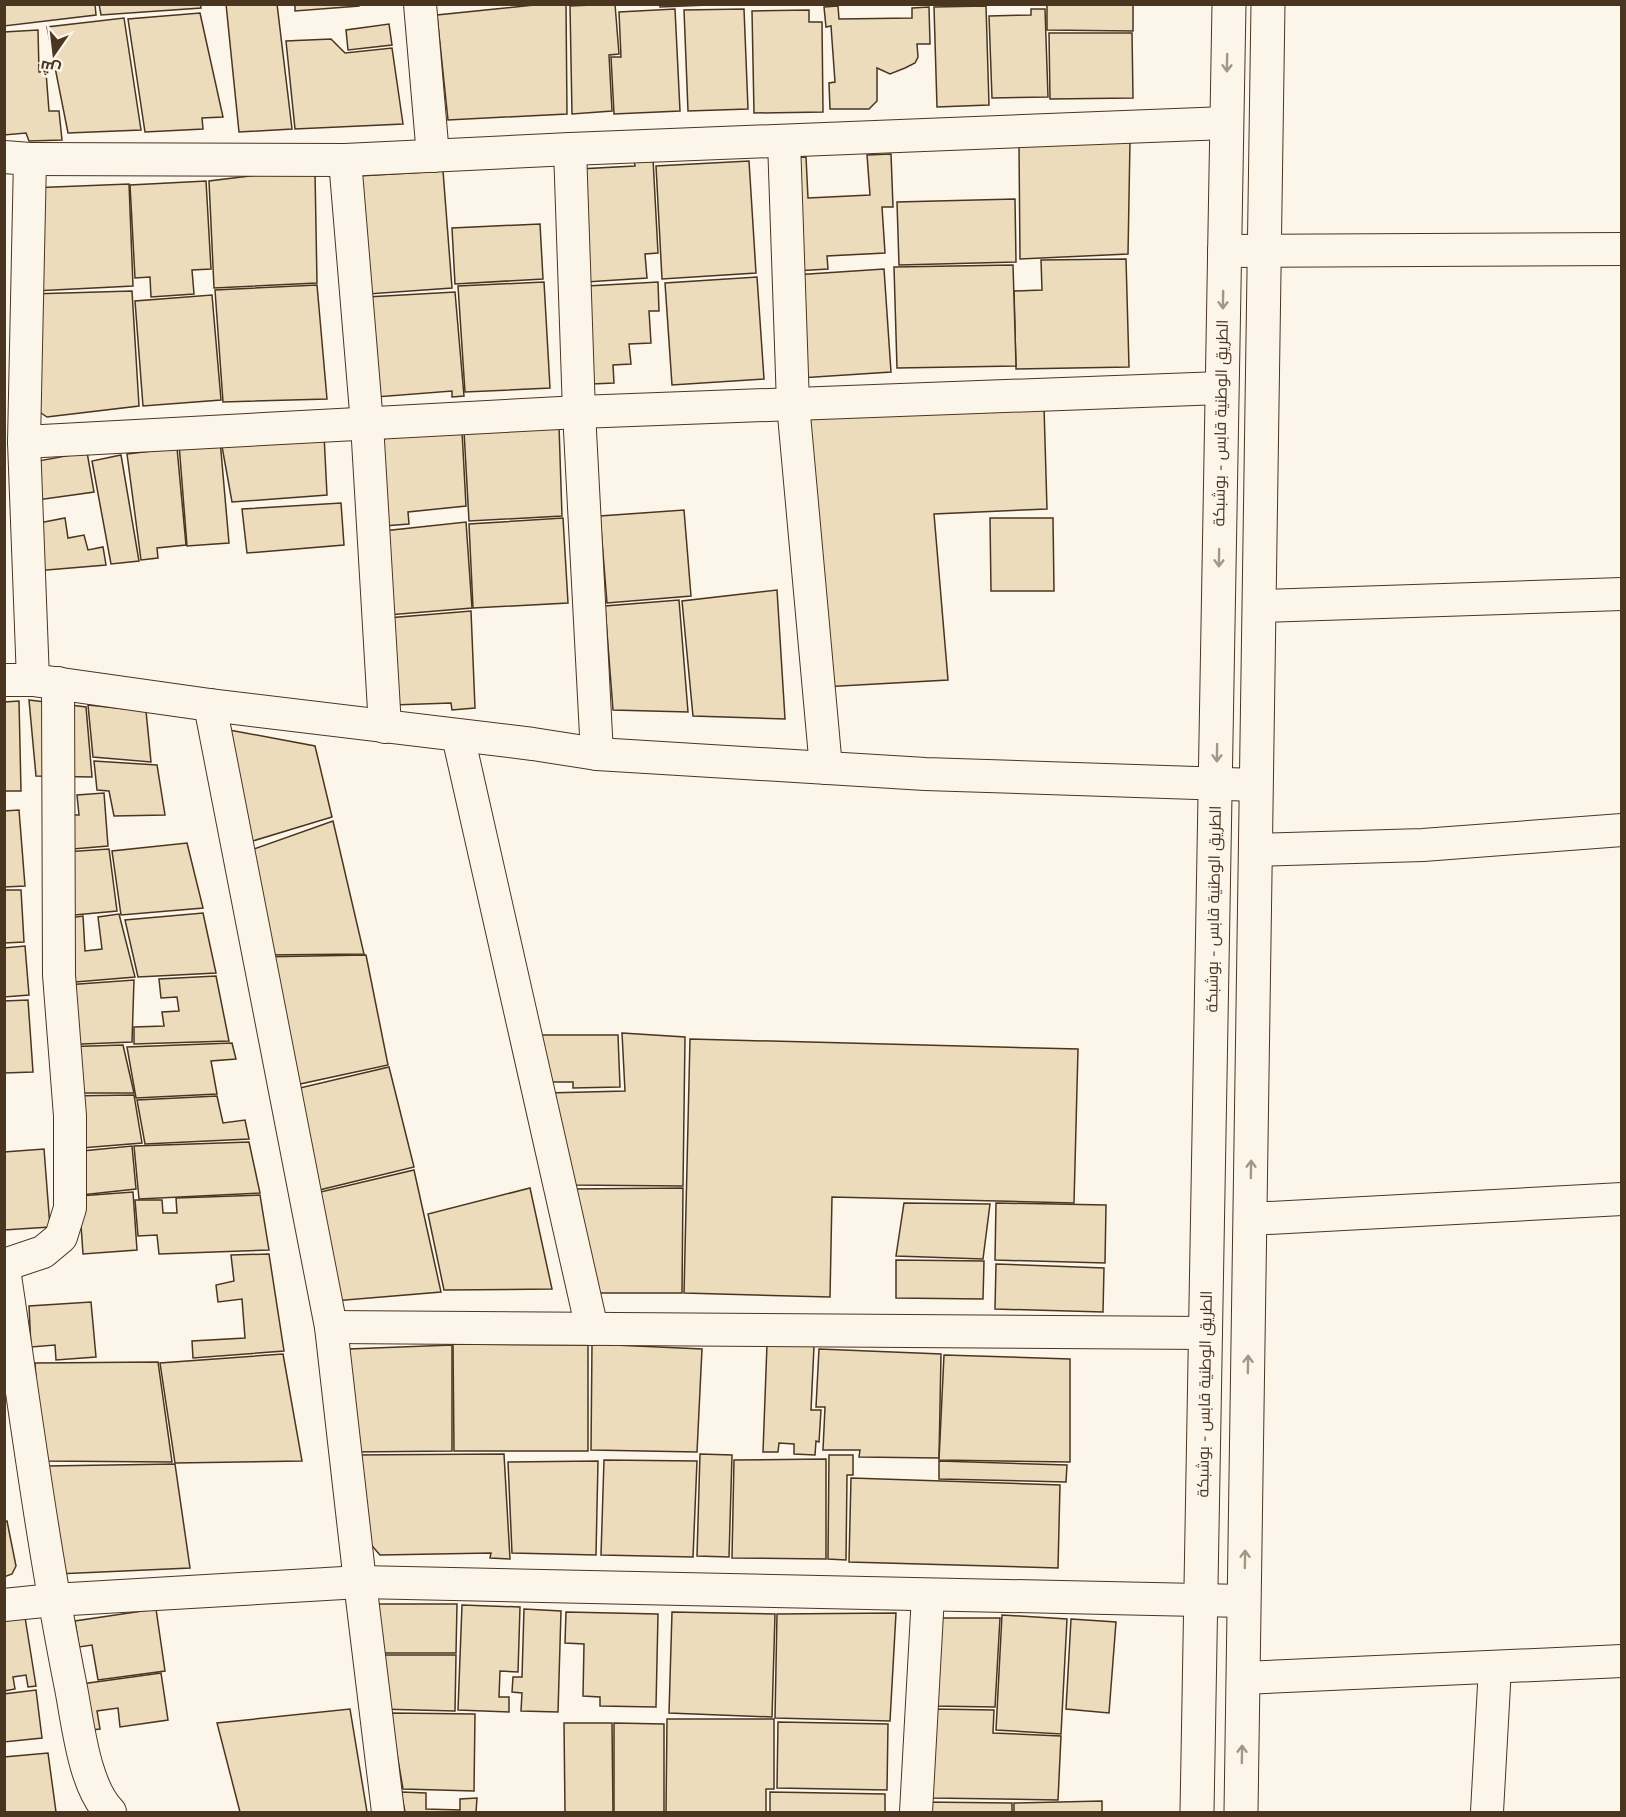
<svg xmlns="http://www.w3.org/2000/svg" width="1626" height="1817" font-family="'Nunito Sans',Cairo,sans-serif">
  <style>
    .building { fill: #ecdcbc; stroke: #4a3520; stroke-width: 1.5 }
    .lines { fill: none; stroke-linecap: round; stroke-linejoin: round }
    .minor-casing { stroke: #4a3520; stroke-width: 34 }
    .primary-casing { stroke: #4a3520; stroke-width: 35 }
    .minor { stroke: #fbf6e9; stroke-width: 32 }
    .primary { stroke: #fbf6e9; stroke-width: 33 }
    .oneway { stroke: #a29684 }
    .labels { text-anchor: middle; dominant-baseline: central; stroke-width: 4.5; stroke-linejoin: round; paint-order: stroke }
    .street-label { font-size: 16px; fill: #4a3520; stroke: #fbf6e9 }
  </style>
  <rect width="100%" height="100%" fill="#fbf6e9"/>
  <!-- building -->
  <g class="building">
    <path d="M4,4H95L96,15L4,26Z"/>
    <path d="M99,4H200L201,8L101,15Z"/>
    <path d="M226,4H277L292,129L239,132Z"/>
    <path d="M295,4H359V6L295,11Z"/>
    <path d="M544,4H566L567,114L448,120L437,15Z"/>
    <path d="M615,4L619,54L609,55L612,111L572,114L570,6Z"/>
    <path d="M660,4H734L660,7Z"/>
    <path d="M1047,4H1133V31L1047,30Z"/>
    <path d="M838,6L839,19L912,18V8L929,7L930,44H917L918,57L915,63L905,68L890,74L877,68V101L869,109H830L829,83L835,82L831,26L826,27L824,7Z"/>
    <path d="M986,6L989,105L937,107L934,7Z"/>
    <path d="M675,9L680,111L614,114L611,57H621L619,12Z"/>
    <path d="M744,9L748,109L688,111L684,10Z"/>
    <path d="M1031,9H1045L1048,97L992,98L989,16L1031,15Z"/>
    <path d="M809,10V22H822L823,112L754,113L752,11Z"/>
    <path d="M200,13L223,117L202,118L203,129L145,132L128,19Z"/>
    <path d="M124,18L141,130L68,133L47,27Z"/>
    <path d="M389,24L392,45L348,50L346,30Z"/>
    <path d="M38,30L39,72H46L49,111H59L62,140L29,141L26,133L4,135V32Z"/>
    <path d="M1049,33H1132L1133,98L1050,99Z"/>
    <path d="M331,39L345,53L392,48L403,124L295,129L286,41Z"/>
    <path d="M1130,141L1128,254L1020,259L1019,144Z"/>
    <path d="M891,154L893,207H882L885,253L827,256L828,269L795,271L788,158L806,157L808,198L870,195L867,155Z"/>
    <path d="M653,159L658,253L645,254L647,278L586,282L579,169L635,166L634,160Z"/>
    <path d="M749,161L756,273L662,279L656,166Z"/>
    <path d="M309,169L315,172L317,283L214,288L209,181Z"/>
    <path d="M443,171L452,288L368,294L359,176Z"/>
    <path d="M206,181L211,269L192,270L194,294L151,297L150,277L135,278L130,185Z"/>
    <path d="M129,184L133,286L34,291L29,188Z"/>
    <path d="M1015,199L1016,262L899,265L897,202Z"/>
    <path d="M540,224L543,279L455,284L452,228Z"/>
    <path d="M1126,259L1129,367L1016,369L1014,291L1042,290L1041,260Z"/>
    <path d="M1013,265L1016,366L897,368L894,267Z"/>
    <path d="M884,269L891,372L800,378L794,275Z"/>
    <path d="M757,277L764,379L672,385L665,283Z"/>
    <path d="M544,282L550,388L465,392L458,286Z"/>
    <path d="M658,282L659,311H649L651,343L629,344L631,364L613,365L614,383L592,384L587,286Z"/>
    <path d="M317,285L327,399L223,402L215,290Z"/>
    <path d="M132,291L139,406L55,416L47,417L41,413L34,408L31,294Z"/>
    <path d="M455,292L464,396L452,397V391L376,397L367,297Z"/>
    <path d="M212,295L221,400L143,406L135,301Z"/>
    <path d="M1044,407L1047,509L934,514L948,680L822,687L796,415Z"/>
    <path d="M559,426L562,516L469,521L464,431Z"/>
    <path d="M462,431L466,506L408,512L409,524L371,527L380,439Z"/>
    <path d="M324,435L327,495L232,502L221,441Z"/>
    <path d="M220,440L229,543L187,546L179,444Z"/>
    <path d="M177,448L186,545L157,548L158,558L141,560L127,454Z"/>
    <path d="M87,452L94,492L23,502L22,464Z"/>
    <path d="M121,455L139,561L111,564L92,461Z"/>
    <path d="M341,503L344,545L247,553L242,509Z"/>
    <path d="M684,510L691,596L607,603L600,516Z"/>
    <path d="M65,518L68,538L84,535L88,550L103,547L106,565L23,572L18,527Z"/>
    <path d="M563,518L568,603L473,608L469,524Z"/>
    <path d="M990,518H1053L1054,591H991Z"/>
    <path d="M466,522L472,608L388,615L383,531Z"/>
    <path d="M777,590L785,719L693,716L682,601Z"/>
    <path d="M679,600L688,712L613,710L605,606Z"/>
    <path d="M471,611L475,708L452,710L451,703L393,705L387,618Z"/>
    <path d="M29,700L86,707L92,777L36,776Z"/>
    <path d="M19,701L21,791H4V702Z"/>
    <path d="M88,705L146,711L151,762L93,757Z"/>
    <path d="M224,729L315,746L332,817L233,847Z"/>
    <path d="M94,761L157,765L165,815L114,816L109,791L97,790Z"/>
    <path d="M104,793L108,846L49,851L70,815H79L77,795Z"/>
    <path d="M19,810L25,886L4,887V811Z"/>
    <path d="M333,821L364,954L262,955L237,855Z"/>
    <path d="M187,843L203,908L121,915L112,851Z"/>
    <path d="M109,849L117,911L53,917L49,853Z"/>
    <path d="M4,890H21L24,942L4,943Z"/>
    <path d="M203,913L216,973L138,977L125,920Z"/>
    <path d="M119,914L135,977L52,984L48,921L83,916L85,951L102,949L98,917Z"/>
    <path d="M25,946L29,995L4,997V948Z"/>
    <path d="M366,955L388,1065L286,1087L257,957Z"/>
    <path d="M216,976L229,1041L134,1044V1027L164,1026L162,1012L179,1011L177,997L161,998L159,979Z"/>
    <path d="M134,980L132,1042L58,1045L52,986Z"/>
    <path d="M28,1000L33,1072L4,1073V1001Z"/>
    <path d="M622,1033L685,1037L683,1186L571,1185L547,1093L625,1091Z"/>
    <path d="M523,1035H618L620,1087L573,1088V1082H531Z"/>
    <path d="M690,1039L1078,1049L1074,1203L832,1197L830,1297L684,1293Z"/>
    <path d="M232,1043L236,1059L211,1061L217,1094L136,1098L127,1047Z"/>
    <path d="M123,1045L134,1093H65L59,1047Z"/>
    <path d="M389,1067L414,1167L307,1193L287,1091Z"/>
    <path d="M134,1095L142,1143L69,1149L65,1096Z"/>
    <path d="M217,1096L223,1123L245,1120L249,1139L145,1144L137,1100Z"/>
    <path d="M249,1142L260,1193L139,1199L134,1146Z"/>
    <path d="M132,1146L136,1189L81,1195L72,1152Z"/>
    <path d="M44,1149L50,1227L4,1230V1152Z"/>
    <path d="M414,1170L441,1292L334,1301L312,1194Z"/>
    <path d="M530,1188L552,1289L444,1290L428,1214Z"/>
    <path d="M683,1188L682,1293H596L571,1189Z"/>
    <path d="M133,1192L137,1250L83,1254L79,1196Z"/>
    <path d="M260,1195L269,1250L159,1254L157,1235L138,1236L135,1200H162L163,1213H177L176,1198Z"/>
    <path d="M904,1203L990,1204L983,1259L896,1256Z"/>
    <path d="M996,1203L1106,1205L1105,1263L995,1260Z"/>
    <path d="M269,1254L284,1351L193,1358L192,1341L245,1338L242,1299L218,1302L216,1285L234,1281L231,1255Z"/>
    <path d="M896,1260L984,1261L983,1299L896,1298Z"/>
    <path d="M996,1264L1104,1268L1103,1312L995,1309Z"/>
    <path d="M91,1302L96,1357L56,1360L55,1345L31,1347L29,1306Z"/>
    <path d="M453,1344L588,1345V1451H454Z"/>
    <path d="M592,1344L702,1349L697,1452L591,1450Z"/>
    <path d="M767,1344L814,1346L811,1410H821L819,1442L816,1441L815,1455L794,1454V1444L779,1443L778,1452H763Z"/>
    <path d="M452,1345V1451L352,1452L349,1349Z"/>
    <path d="M819,1349L941,1354L939,1458L859,1457L860,1450H823L825,1407H816Z"/>
    <path d="M283,1354L302,1461L175,1463L160,1363Z"/>
    <path d="M944,1355L1070,1359V1462L939,1460Z"/>
    <path d="M158,1362L172,1462L41,1461L35,1363Z"/>
    <path d="M504,1454L510,1559L490,1558L491,1553L380,1555L360,1532L350,1455Z"/>
    <path d="M700,1454L732,1455L729,1557L697,1556Z"/>
    <path d="M829,1455H853V1475H847L846,1560L828,1559Z"/>
    <path d="M826,1459V1559L732,1558L734,1460Z"/>
    <path d="M604,1460L697,1461L693,1557L601,1555Z"/>
    <path d="M598,1461L596,1555L512,1553L508,1462Z"/>
    <path d="M939,1461L1067,1465L1066,1482L939,1479Z"/>
    <path d="M175,1464L190,1568L57,1574L47,1466Z"/>
    <path d="M851,1478L1060,1485L1058,1568L849,1562Z"/>
    <path d="M7,1521L16,1566L12,1574L4,1577V1522Z"/>
    <path d="M372,1604H457L456,1653H376Z"/>
    <path d="M462,1605L520,1607L518,1672L500,1671L499,1697H509V1712L458,1710Z"/>
    <path d="M156,1609L165,1671L98,1680L92,1645L79,1647L75,1621Z"/>
    <path d="M524,1609L561,1611L558,1712L521,1711L522,1693L512,1692L513,1677H522Z"/>
    <path d="M24,1611L36,1686L28,1687L26,1675L13,1677L15,1689L4,1691V1615Z"/>
    <path d="M566,1612L658,1614L656,1707L600,1706V1697L583,1696L584,1644L565,1643Z"/>
    <path d="M672,1612L775,1614L772,1717L669,1713Z"/>
    <path d="M896,1613L890,1721L775,1718L777,1614Z"/>
    <path d="M1002,1615L1067,1619L1061,1734L996,1730Z"/>
    <path d="M933,1618H1000L995,1707L932,1706Z"/>
    <path d="M1071,1619L1116,1622L1109,1713L1066,1709Z"/>
    <path d="M374,1655H456L455,1711L379,1709Z"/>
    <path d="M161,1673L168,1720L120,1727L118,1708L97,1711L100,1729L81,1731L74,1685Z"/>
    <path d="M36,1690L42,1738L4,1742V1694Z"/>
    <path d="M350,1709L367,1812H240L217,1723Z"/>
    <path d="M933,1709L994,1710L993,1733L1061,1736L1058,1800L932,1798Z"/>
    <path d="M390,1713L475,1714L474,1791L403,1789Z"/>
    <path d="M667,1719H774V1789H766V1812H666Z"/>
    <path d="M778,1722L888,1724L887,1790L777,1788Z"/>
    <path d="M564,1723H612L613,1812H565Z"/>
    <path d="M614,1723L664,1724V1812H614Z"/>
    <path d="M48,1753L56,1812H4V1757Z"/>
    <path d="M401,1792L426,1793V1809L460,1810V1799L477,1798L476,1812H405Z"/>
    <path d="M770,1792L885,1794V1812H770Z"/>
    <path d="M1102,1801V1812H1014V1803Z"/>
    <path d="M921,1802L1012,1803V1812H921Z"/>
  </g>
  <g class="lines">
    <!-- minor casing -->
    <g class="minor-casing">
      <g id="minor">
        <path d="M420,4L433,156"/>
        <path d="M784,141L793,404L826,768"/>
        <path d="M570,149L579,412L597,754"/>
        <path d="M4,157L30,159L24,442L33,680"/>
        <path d="M30,159L345,160L570,149L1226,123"/>
        <path d="M345,160L367,424L385,727"/>
        <path d="M1224,251L1622,249"/>
        <path d="M24,442L579,412L1221,388"/>
        <path d="M1259,606L1622,594"/>
        <path d="M4,680H33L210,705L533,744L597,754L925,774L1256,785"/>
        <path d="M210,705L331,1327L360,1582L388,1812"/>
        <path d="M458,736L592,1329"/>
        <path d="M1256,850L1423,845L1622,830"/>
        <path d="M1250,1219L1622,1199"/>
        <path d="M4,1265L43,1252L61,1237L70,1208V1116L59,975L58,683"/>
        <path d="M4,1269C25,1409 43,1549 71,1688C78,1724 84,1786 110,1812"/>
        <path d="M331,1327L1206,1333"/>
        <path d="M4,1605L53,1600L360,1582L1244,1601"/>
        <path d="M1243,1678L1622,1661"/>
        <path d="M916,1812L928,1595"/>
        <path d="M1487,1812L1495,1667"/>
      </g>
    </g>
    <!-- primary casing -->
    <g class="primary-casing">
      <g id="primary">
        <path d="M1197,1812L1229,4"/>
        <path d="M1241,1812L1268,4"/>
      </g>
    </g>
    <!-- minor -->
    <use href="#minor" class="minor"/>
    <!-- primary -->
    <use href="#primary" class="primary"/>
  </g>
  <!-- one-way arrows -->
  <defs><path id="oneway-shaft" d="M-6 0H5M1.5-3L5.5 0L1.5 3" fill="none" stroke-width="1.6" stroke-linecap="round" stroke-linejoin="round" transform="scale(1.5)"/></defs>
  <g class="oneway">
    <use href="#oneway-shaft" transform="translate(1227 63) rotate(91)"/>
    <use href="#oneway-shaft" transform="translate(1223 300) rotate(91)"/>
    <use href="#oneway-shaft" transform="translate(1219 558) rotate(91)"/>
    <use href="#oneway-shaft" transform="translate(1217 753) rotate(91)"/>
    <use href="#oneway-shaft" transform="translate(1251 1169) rotate(-89)"/>
    <use href="#oneway-shaft" transform="translate(1248 1364) rotate(-89)"/>
    <use href="#oneway-shaft" transform="translate(1245 1559) rotate(-89)"/>
    <use href="#oneway-shaft" transform="translate(1242 1754) rotate(-89)"/>
  </g>
  <g class="labels">
    <!-- street labels -->
    <g class="street-label">
      <text transform="translate(1221 423) rotate(-89)">الطريق الوطنية قابس - بوشبكة</text>
      <text transform="translate(1214 909) rotate(-89)">الطريق الوطنية قابس - بوشبكة</text>
      <text transform="translate(1205 1394) rotate(-89)">الطريق الوطنية قابس - بوشبكة</text>
    </g>
  </g>
  <!-- border -->
  <rect width="1626" height="1817" fill="none" stroke="#4a3520" stroke-width="12"/>
  <!-- north arrow -->
  <g transform="translate(54 54) rotate(194)" stroke="#fbf6e9" stroke-width="4.5" paint-order="stroke">
  <path d="M0-4.5L10 22L0 15L-10 22Z" fill="#4a3520"/>
  <text y="-9" font-size="16" font-weight="bold" text-anchor="middle" fill="#4a3520">ش</text>
  </g>
</svg>
